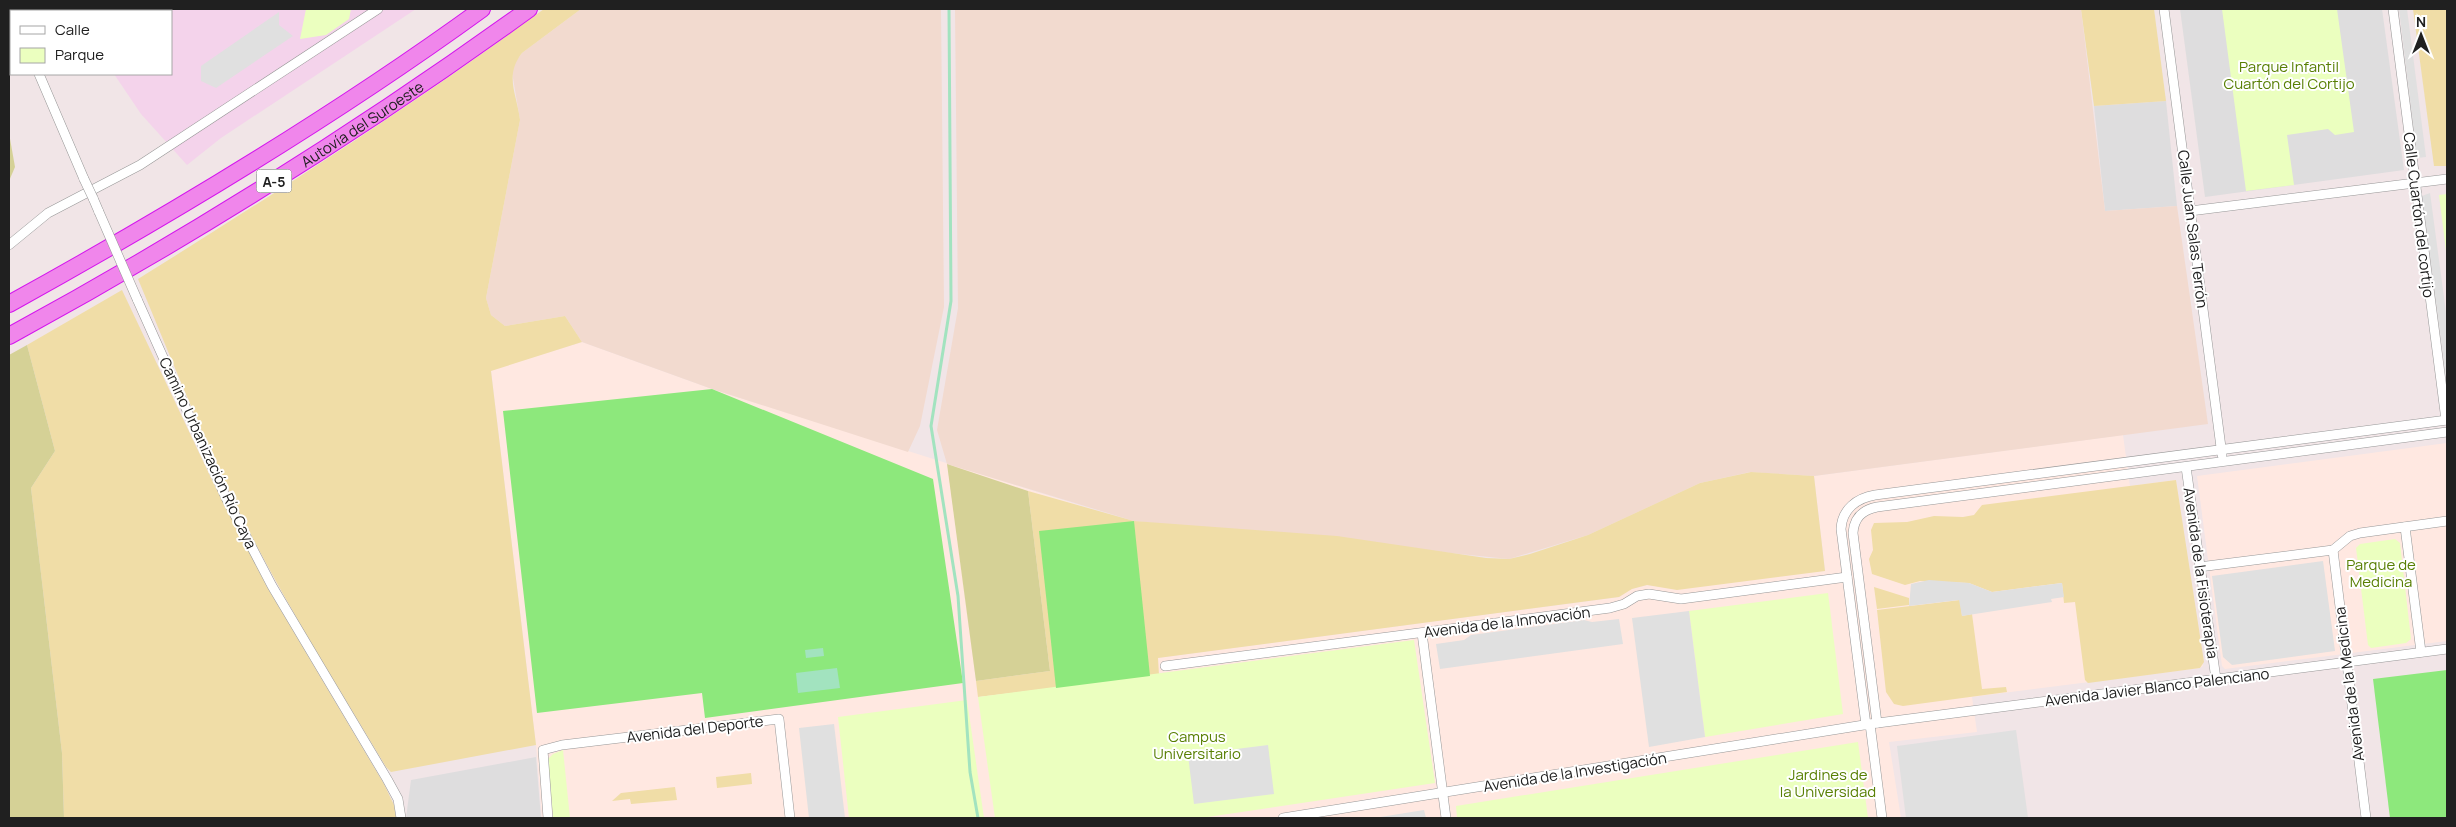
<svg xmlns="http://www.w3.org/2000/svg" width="2456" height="827" font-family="Manrope,sans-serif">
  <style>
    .residential { fill: #deddde }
    .commercial { fill: #f4d3eb }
    .education { fill: #ffe8e1 }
    .farmland { fill: #f2dacf }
    .grass { fill: #f0dda7 }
    .forest { fill: #d5d196 }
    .park { fill: #ebffbf }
    .pitch { fill: #8de87c }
    .parking { fill: #e0e0e0 }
    .water { fill: #a2e3bf }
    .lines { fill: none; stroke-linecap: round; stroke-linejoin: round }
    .stream { stroke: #a2e3bf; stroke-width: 3 }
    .minor-casing { stroke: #979797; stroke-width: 10 }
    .motorway-casing { stroke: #d415ed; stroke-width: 18 }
    .minor { stroke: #fff; stroke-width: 9 }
    .motorway { stroke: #f086eb; stroke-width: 16 }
    .minor-bridge-casing { stroke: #979797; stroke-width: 10; stroke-linecap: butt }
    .minor-bridge { stroke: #fff; stroke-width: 9 }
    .labels { text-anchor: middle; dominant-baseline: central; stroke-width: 4; stroke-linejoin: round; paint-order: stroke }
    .shield { fill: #fff; stroke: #636363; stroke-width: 1 }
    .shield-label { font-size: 14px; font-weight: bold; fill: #202020 }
    .park-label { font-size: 15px; fill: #587f03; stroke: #fff }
    .street-label { font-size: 15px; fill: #202020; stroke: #fff }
  </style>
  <rect width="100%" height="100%" fill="#f1e5e7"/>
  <!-- residential -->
  <g class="residential">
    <path d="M2180,9H2382L2404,170L2205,197Z"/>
    <path d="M2166,101L2177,206L2105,211L2094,106Z"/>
    <path d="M536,757L541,818H406L411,780Z"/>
  </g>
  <!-- commercial -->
  <path class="commercial" d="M78,9H416L221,138L187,165L141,114L114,74H171V11H77Z"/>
  <!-- education -->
  <g class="education">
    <path d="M582,342L712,389L1123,519L1157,658L1619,597L1631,589L1647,585L1670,588L1825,570L1814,476L2123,435L2130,486L2176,480L2203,666L2200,668L1972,697L1977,732L1889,742L1901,818H542L536,745L491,370Z"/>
    <path d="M2447,443V641L2225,669L2222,666L2197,476Z"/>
  </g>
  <!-- farmland -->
  <g class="farmland">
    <path d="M581,9H941L944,307L920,426L908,452L712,389L582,342L565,316L505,326L491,315L486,298L520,120L512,72L515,62L522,53Z"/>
    <path d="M955,9H2081L2105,211L2177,206L2208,424L1814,476L1750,472L1700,483L1588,535L1509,559L1134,521L947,464L937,430L958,308Z"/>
  </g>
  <!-- grass -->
  <g class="grass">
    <path d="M544,9H581L522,53C504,76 517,94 520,120L486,298L491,315L505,326L565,316L582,342L491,371L536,745L391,772L386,767C340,690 292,614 251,535C208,452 174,365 138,279C276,193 413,105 544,9Z"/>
    <path d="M2081,9H2154L2166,101L2094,106Z"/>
    <path d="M2413,9H2447V166H2434Z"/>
    <path d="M122,290L213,482L267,587L384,784L394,805L396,818H64L62,753L31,488L55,451L27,345Z"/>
    <path d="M1751,472L1814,476L1825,571L1677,590L1647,585L1632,589L1619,597L1158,658L1159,675L978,697L976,681L1050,671L1028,491L1134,521L1337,536L1486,558L1509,559L1530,554L1588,535L1700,483Z"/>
    <path d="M2176,480L2204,662L2200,668L2088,683L2085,680L2075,602L2064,603L2062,583L1992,592L1969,583L1920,581L1905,585L1872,574L1869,559L1873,550L1871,530L1874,523L1907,522L1934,516L1963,517L1974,515L1982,505Z"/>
    <path d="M1874,587L1909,598V605L1877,609Z"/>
    <path d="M1960,600L1962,616L1972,614L1982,689L2006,687L2007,692L1903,706L1894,704L1886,692L1877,610Z"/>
    <path d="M751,773L752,784L717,788L716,777Z"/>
    <path d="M675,787L677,800L631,804L630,799L612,801L621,793Z"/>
  </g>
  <!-- forest -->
  <g class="forest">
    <path d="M9,133L15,167L9,181Z"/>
    <path d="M27,345L55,451L31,488L62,753L64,818H9V355Z"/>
    <path d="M947,464L1028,491L1050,671L976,681Z"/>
  </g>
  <!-- park -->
  <g class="park">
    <path d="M306,9H351L349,19L326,35L300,39Z"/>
    <path d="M2222,9H2337L2354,132L2335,135L2328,129L2287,135L2294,185L2246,191Z"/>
    <path d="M2447,194V259L2439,195Z"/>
    <path d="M2395,539L2400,543L2411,639L2406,643L2371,648L2368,645L2356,548L2360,544Z"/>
    <path d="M1828,593L1843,714L1705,737L1689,611Z"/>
    <path d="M1414,640L1435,783L1201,818H995L978,697Z"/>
    <path d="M967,700L984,818H849L838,717Z"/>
    <path d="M1858,742L1868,818H1457L1456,806Z"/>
    <path d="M563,750L570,818H553L548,759L553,754Z"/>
  </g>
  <!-- pitch -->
  <g class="pitch">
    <path d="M712,389L933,479L963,683L705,718L702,693L537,713L503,411Z"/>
    <path d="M1134,521L1150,676L1056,688L1039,531Z"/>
    <path d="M2447,670V818H2390L2373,679Z"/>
  </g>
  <!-- parking -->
  <g class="parking">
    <path d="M2399,9H2407L2426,157L2417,158Z"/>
    <path d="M279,12V25L293,36L216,88L201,81V66Z"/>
    <path d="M2430,193L2447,320V386L2422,196Z"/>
    <path d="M2323,561L2335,651L2232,665L2223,657L2212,576Z"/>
    <path d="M1929,580L1969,583L1992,592L2062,583L2064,597L2051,599L2052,602L1962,616L1959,600L1909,606L1911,584Z"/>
    <path d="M1689,611L1705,737L1649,747L1632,618Z"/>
    <path d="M1619,619L1623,644L1440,669L1436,644L1464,640L1471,635L1584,620L1592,622Z"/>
    <path d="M834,724L845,818H809L799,728Z"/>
    <path d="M2016,730L2028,818H1906L1897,746Z"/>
    <path d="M1268,745L1274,794L1194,804L1188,755Z"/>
    <path d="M1424,810L1426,818H1374Z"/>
  </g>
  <!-- water -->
  <g class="water">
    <path d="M823,648L824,656L806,658L805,650Z"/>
    <path d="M837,668L840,688L798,693L796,673Z"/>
  </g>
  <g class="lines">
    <!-- stream -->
    <path class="stream" d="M949,9L951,301L931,426L958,596L970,772L978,818"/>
    <!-- minor casing -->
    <g class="minor-casing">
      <g id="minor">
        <path d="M15,9V11"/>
        <path d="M2164,9L2222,455"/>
        <path d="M2393,9L2446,420"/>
        <path d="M39,74L84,179"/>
        <path d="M93,198L99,212"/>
        <path d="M2190,211L2447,179"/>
        <path d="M9,245L48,213L140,165L378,9"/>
        <path d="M137,299L226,498L272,586L387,779L398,799L401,818"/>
        <path d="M2186,467L2216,679"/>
        <path d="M2405,527L2421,652"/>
        <path d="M2333,550L2366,818"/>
        <path d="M2199,567L2333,550L2350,536L2360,533L2447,521"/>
        <path d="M1422,633L1446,818"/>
        <path d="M1165,666L1610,608L1624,604L1637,596L1649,594L1681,599L1847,577"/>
        <path d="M1877,723L1853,533C1854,518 1862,510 1877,507L2447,432"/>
        <path d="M1870,724L1882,818"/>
        <path d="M1866,725L1841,529C1842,509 1857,498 1875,495L2447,420"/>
        <path d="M548,818L543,750L562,745L779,719L790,818"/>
        <path d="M1283,818L1870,724L2447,649"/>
      </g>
    </g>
    <!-- motorway casing -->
    <g class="motorway-casing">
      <g id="motorway">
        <path d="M9,304C172,214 332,118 482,9"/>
        <path id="s1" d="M9,336C189,238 363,129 529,9"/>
      </g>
    </g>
    <!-- minor -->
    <use href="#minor" class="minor"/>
    <!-- motorway -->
    <use href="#motorway" class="motorway"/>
    <!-- minor-bridge casing -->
    <g class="minor-bridge-casing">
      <g id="minor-bridge">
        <path d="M84,179L93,198"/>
        <path d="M99,212L137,299"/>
      </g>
    </g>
    <!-- minor-bridge -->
    <use href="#minor-bridge" class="minor-bridge"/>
  </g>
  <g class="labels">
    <!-- shield labels -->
    <rect class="shield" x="256.5" y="169.5" width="35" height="23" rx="4"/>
    <g class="shield-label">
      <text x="274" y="181">A-5</text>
    </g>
    <!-- park labels -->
    <g class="park-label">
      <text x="2289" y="66">Parque Infantil<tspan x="2289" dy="17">Cuartón del Cortijo</tspan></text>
      <text x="2381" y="564">Parque de<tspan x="2381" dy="17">Medicina</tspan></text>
      <text x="1197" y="736">Campus<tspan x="1197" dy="17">Universitario</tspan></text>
      <text x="1828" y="774">Jardines de<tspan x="1828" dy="17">la Universidad</tspan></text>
    </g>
    <!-- street labels -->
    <g class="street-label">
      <text stroke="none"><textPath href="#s1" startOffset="412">Autovía del Suroeste</textPath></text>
      <text transform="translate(2419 215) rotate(83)">Calle Cuartón del cortijo</text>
      <text transform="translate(2193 229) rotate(83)">Calle Juan Salas Terrón</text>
      <text transform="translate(208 453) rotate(65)">Camino Urbanización Río Caya</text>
      <text transform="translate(2201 573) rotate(82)">Avenida de la Fisioterapia</text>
      <text transform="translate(1507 622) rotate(-7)">Avenida de la Innovación</text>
      <text transform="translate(2349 684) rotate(-97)">Avenida de la Medicina</text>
      <text transform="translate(2157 687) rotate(-7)">Avenida Javier Blanco Palenciano</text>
      <text transform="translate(695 729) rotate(-7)">Avenida del Deporte</text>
      <text transform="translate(1575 772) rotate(-9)">Avenida de la Investigación</text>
    </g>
  </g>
  <!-- border -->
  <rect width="2456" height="827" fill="none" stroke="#202020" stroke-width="20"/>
  <!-- legend -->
  <rect x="10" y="10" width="162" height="65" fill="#ffffff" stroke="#a6a6a6"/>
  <rect x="20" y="26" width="25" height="8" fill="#ffffff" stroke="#a6a6a6"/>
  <text x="55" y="35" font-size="15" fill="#202020">Calle</text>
  <rect x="20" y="48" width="25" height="15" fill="#ebffbf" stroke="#a6a6a6"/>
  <text x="55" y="60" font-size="15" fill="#202020">Parque</text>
  <!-- north arrow -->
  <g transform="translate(2421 35)" stroke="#ffffff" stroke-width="4" paint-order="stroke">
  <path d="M0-4L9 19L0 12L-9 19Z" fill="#202020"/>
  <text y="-8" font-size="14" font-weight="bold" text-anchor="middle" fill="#202020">N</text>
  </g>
</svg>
